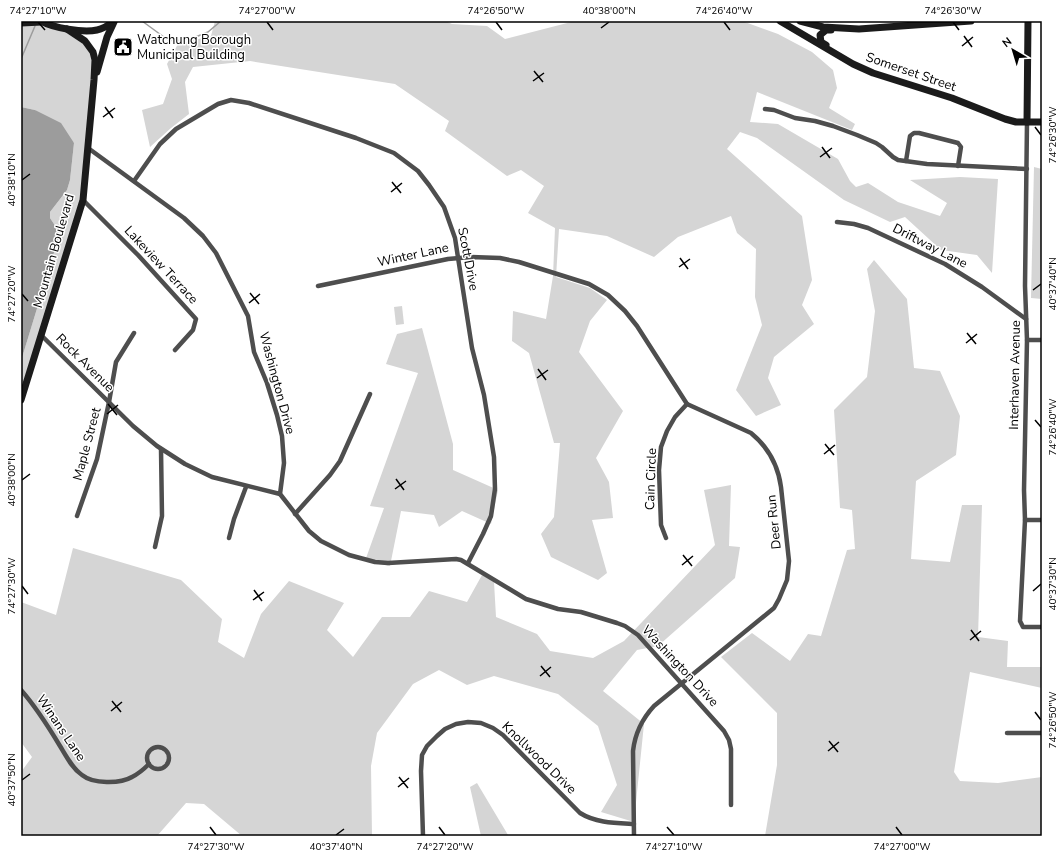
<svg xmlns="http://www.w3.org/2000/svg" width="1063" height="857" font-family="'Nunito Sans',sans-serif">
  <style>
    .green { fill: #d5d5d5 }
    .water { fill: #9c9c9c }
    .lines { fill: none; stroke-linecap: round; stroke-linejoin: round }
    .stream { stroke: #9c9c9c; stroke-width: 1.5 }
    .street { stroke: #4e4e4e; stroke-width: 4.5 }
    .secondary { stroke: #1b1b1b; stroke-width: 7 }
    .ticks { fill: none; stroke: #000; stroke-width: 1.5 }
    .labels { text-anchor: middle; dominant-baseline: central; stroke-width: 3; stroke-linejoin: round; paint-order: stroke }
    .poi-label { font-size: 13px; fill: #000; stroke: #fff; text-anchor: start }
    .street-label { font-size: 13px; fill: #000; stroke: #fff }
    .neatline { fill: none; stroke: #000; stroke-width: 1.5 }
    .ticks-label { font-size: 10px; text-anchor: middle; fill: #000 }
  </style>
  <rect width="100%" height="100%" fill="#fff"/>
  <!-- green -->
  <g class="green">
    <path d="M215,21H445L452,24L487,26L505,39L575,21H742L778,34L812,52L833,70L837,88L829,108L855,124L852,130L757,92L750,122L778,124L838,159L850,181L856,187L868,183L898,202L940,216L947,203L910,180L960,177L998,179L992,273L977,255L941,250L905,217L890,222L844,200L757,138L740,132L727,149L802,216L812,280L802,305L814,324L774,357L768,378L781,405L756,416L736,390L762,325L755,297L756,249L737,233L731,216L678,237L654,257L607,236L559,229L556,277L590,288L607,300L590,321L579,352L623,411L596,458L609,482L613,518L592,520L607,573L598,580L551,557L541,534L554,517L560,443H554L529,353L512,341L513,311L546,319L553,276L555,228L528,213L544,186L521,170L507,176L445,131L449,121L395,84L250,61L193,67L185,82L189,114L171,128L150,147L142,110L163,104L172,79L167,64L178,44L211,36Z"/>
    <path d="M26,22L67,29L93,52L83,200L21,400V361L60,233L50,218V212L67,190L70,180L74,143L35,110L21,107V23Z"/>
    <path d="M1034,167L1042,169V299L1031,298Z"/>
    <path d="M874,260L907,299L914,368L940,371L960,416L956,455L916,481L911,559L950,562L962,505H982L978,637L1008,641L1007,667H1042V688L970,672L954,772L960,781L998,783L1042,777V836H765L777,765V713L721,657L752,633L790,661L808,634L821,636L847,550L855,549L852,510L840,508L834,410L867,377L875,311L867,269Z"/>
    <path d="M402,306L404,324L396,325L394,307Z"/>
    <path d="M422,328L453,444V470L498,490L491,524L462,511L439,527L434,515L401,511L390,566L365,561L384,508L370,506L418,373L386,364L397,334Z"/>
    <path d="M731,485L729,546L740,547L735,578L658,646L637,650L603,691L644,724L634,822L601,812L617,785L598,726L558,694L494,676L467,685L439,670L413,684L377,733L371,766L372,836H242L204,804L186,803L157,836H21V772L32,757L21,742V602L56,615L73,548L181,580L222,619L218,642L244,658L261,614L289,581L344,603L327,630L353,657L382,617H410L429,591L467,602L482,575L494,582L496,617L537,634L550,651L593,658L624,641L715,545L704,490Z"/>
    <path d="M477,783L508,835L509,836H481L470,787Z"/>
  </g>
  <!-- water -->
  <path class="water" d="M21,107L35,110L61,123L74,143L70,180L67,190L50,212V218L60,233L21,361Z"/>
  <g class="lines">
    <!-- stream -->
    <g class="stream">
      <path d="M142,21L168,40L174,41L193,38L208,32L221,21"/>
      <path d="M21,59L35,26"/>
    </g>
    <!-- street -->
    <g class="street">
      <path d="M765,109L774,110L795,118L815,121L833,126L857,135L876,143L882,147L893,157L898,160L927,164L1027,169"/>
      <path d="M1027,122L1025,286L1027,340L1024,490L1025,520L1020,621L1023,627H1042"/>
      <path d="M88,148L184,218L203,236L216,253L248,316L254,352L267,383L277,415L282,436L284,463L280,494L309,531L321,541L349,555L375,562L388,563L456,559L461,560L526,599L558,609L581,612L617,623L625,626L638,635L724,731L729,740L731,749V805"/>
      <path d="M906,161L910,136L914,133H919L958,143L961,147L958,166"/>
      <path d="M134,181L160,144L176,129L218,104L231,100L249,103L356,138L394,153L418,171L429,185L444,207L455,238L472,348L484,395L494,457L495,489L491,516L483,534L468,563"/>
      <path d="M83,200L138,255L196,319L193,330L175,350"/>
      <path d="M837,222L854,224L868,228L945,264L982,287L1026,319"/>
      <path d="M318,286L448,259L471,257L500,258L519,262L589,284L608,295L625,311L637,326L687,404L751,433C768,447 778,465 781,487L789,561L787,580L779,599L774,608L654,706C642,719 635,733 633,751L634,836"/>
      <path d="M41,335L133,426L157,446L185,464L212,477L280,494"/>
      <path d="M1027,340H1042"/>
      <path d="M295,514L330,475L340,461L370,394"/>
      <path d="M77,516L97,459L109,402L116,362L134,333"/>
      <path d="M1025,520H1042"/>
      <path d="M229,538L234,519L246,487"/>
      <path d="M666,538L661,525L659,470L661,447L667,431L675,417L687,404"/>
      <path d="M155,547L162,516L161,449"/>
      <path d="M21,690C36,707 48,726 60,746C66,756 72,768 82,775C93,784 120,784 132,777C138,774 144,769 149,764"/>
      <path d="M1007,733H1042"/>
      <circle cx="158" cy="758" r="11"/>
      <path d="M423,836L421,771L422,755L427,746L437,736L445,729L456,724L468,722L481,723L493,728L503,735L580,813C596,823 615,823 634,824"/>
    </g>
    <!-- secondary -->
    <g class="secondary">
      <path d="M41,21C53,28 83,33 97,30C103,29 109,25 114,21"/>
      <path d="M780,21L853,64L873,73L952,98L1005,119L1016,122H1042"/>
      <path d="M800,21L823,27L859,29L971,21"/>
      <path d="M21,23L42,22"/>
      <path d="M826,45L821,42L820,35L826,30H831"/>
      <path d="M97,72L107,37L114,22"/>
      <path d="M1027,122L1028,21"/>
      <path d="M21,400L83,200L94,80L95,60L93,52L85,41L67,29"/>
    </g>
  </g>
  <!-- ticks -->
  <path class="ticks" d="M38,22L45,30M267,22L273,30M496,22L502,30M724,22L730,30M953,22L959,30M601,28L609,22M964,36L972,47M962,46L973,37M534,71L543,82M533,81L544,73M105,107L113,118M103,117L115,108M1035,127L1041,135M822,147L830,158M820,157L832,148M22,180L30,174M392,182L401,193M391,192L402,183M680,258L688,269M679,267L690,259M1033,290L1041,284M250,293L259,304M22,294L28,301M249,303L260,294M967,333L976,344M966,343L977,334M538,369L546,380M537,378L548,370M108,404L117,415M107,414L118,405M1035,420L1041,427M825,444L834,455M824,454L835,445M396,479L404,490M22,480L30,474M395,489L406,481M683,555L692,566M682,565L693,556M22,586L28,594M254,590L262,601M1033,591L1041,584M253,600L264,592M971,630L979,641M970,640L981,631M541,666L550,677M540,676L551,667M112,701L121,712M111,711L122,702M1035,712L1041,720M829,741L838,752M828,751L839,742M399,777L408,788M22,780L30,774M398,787L409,778M210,827L216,835M439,827L445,835M667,827L674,835M896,827L902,835M336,835L344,829"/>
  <!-- icons -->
  <defs>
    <g id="civic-square" transform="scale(1)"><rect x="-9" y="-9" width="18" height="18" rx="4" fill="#000" stroke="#fff"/><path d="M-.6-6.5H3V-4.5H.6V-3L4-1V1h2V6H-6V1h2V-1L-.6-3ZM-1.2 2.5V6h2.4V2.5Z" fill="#fff"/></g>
  </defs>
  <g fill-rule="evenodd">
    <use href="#civic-square" x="123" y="47"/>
  </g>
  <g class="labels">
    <!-- poi labels -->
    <g class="poi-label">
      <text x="137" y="40">Watchung Borough<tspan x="137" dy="15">Municipal Building</tspan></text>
    </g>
    <!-- street labels -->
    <g class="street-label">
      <text transform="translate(911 72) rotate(19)">Somerset Street</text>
      <text transform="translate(930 246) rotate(27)">Driftway Lane</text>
      <text transform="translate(54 251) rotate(-74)">Mountain Boulevard</text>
      <text transform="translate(413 255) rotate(-12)">Winter Lane</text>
      <text transform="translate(468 259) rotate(79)">Scott Drive</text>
      <text transform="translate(161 265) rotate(47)">Lakeview Terrace</text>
      <text transform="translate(85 363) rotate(45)">Rock Avenue</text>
      <text transform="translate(1015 375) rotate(-89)">Interhaven Avenue</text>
      <text transform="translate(277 383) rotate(75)">Washington Drive</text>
      <text transform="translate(87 444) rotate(-75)">Maple Street</text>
      <text transform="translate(651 479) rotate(-88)">Cain Circle</text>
      <text transform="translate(774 522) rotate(-96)">Deer Run</text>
      <text transform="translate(680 666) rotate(47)">Washington Drive</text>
      <text transform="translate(61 728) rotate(56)">Winans Lane</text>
      <text transform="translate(539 758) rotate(44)">Knollwood Drive</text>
    </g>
  </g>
  <!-- border -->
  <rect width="1063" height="857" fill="none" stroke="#ffffff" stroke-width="44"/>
  <!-- north arrow -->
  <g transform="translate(1013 50) rotate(322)" stroke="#ffffff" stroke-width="3" paint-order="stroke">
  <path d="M0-3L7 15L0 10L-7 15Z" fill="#000000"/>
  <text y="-6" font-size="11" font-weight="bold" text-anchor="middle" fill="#000000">N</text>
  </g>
  <rect x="22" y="22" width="1019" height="813" class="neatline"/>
  <g class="ticks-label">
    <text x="38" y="14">74°27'10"W</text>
    <text x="267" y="14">74°27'00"W</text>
    <text x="496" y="14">74°26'50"W</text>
    <text x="609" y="14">40°38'00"N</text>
    <text x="724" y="14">74°26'40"W</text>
    <text x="953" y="14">74°26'30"W</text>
    <text transform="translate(1052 135) rotate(-90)" y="4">74°26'30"W</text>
    <text transform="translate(11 180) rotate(-90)" y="4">40°38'10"N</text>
    <text transform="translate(1052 284) rotate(-90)" y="4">40°37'40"N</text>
    <text transform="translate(11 294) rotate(-90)" y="4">74°27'20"W</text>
    <text transform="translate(1052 427) rotate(-90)" y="4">74°26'40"W</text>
    <text transform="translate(11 480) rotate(-90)" y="4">40°38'00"N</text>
    <text transform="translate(1052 584) rotate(-90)" y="4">40°37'30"N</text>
    <text transform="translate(11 586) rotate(-90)" y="4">74°27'30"W</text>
    <text transform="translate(1052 720) rotate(-90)" y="4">74°26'50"W</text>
    <text transform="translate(11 780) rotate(-90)" y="4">40°37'50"N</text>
    <text x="216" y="850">74°27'30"W</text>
    <text x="336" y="850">40°37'40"N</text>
    <text x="445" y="850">74°27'20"W</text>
    <text x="674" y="850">74°27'10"W</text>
    <text x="902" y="850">74°27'00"W</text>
  </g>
</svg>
